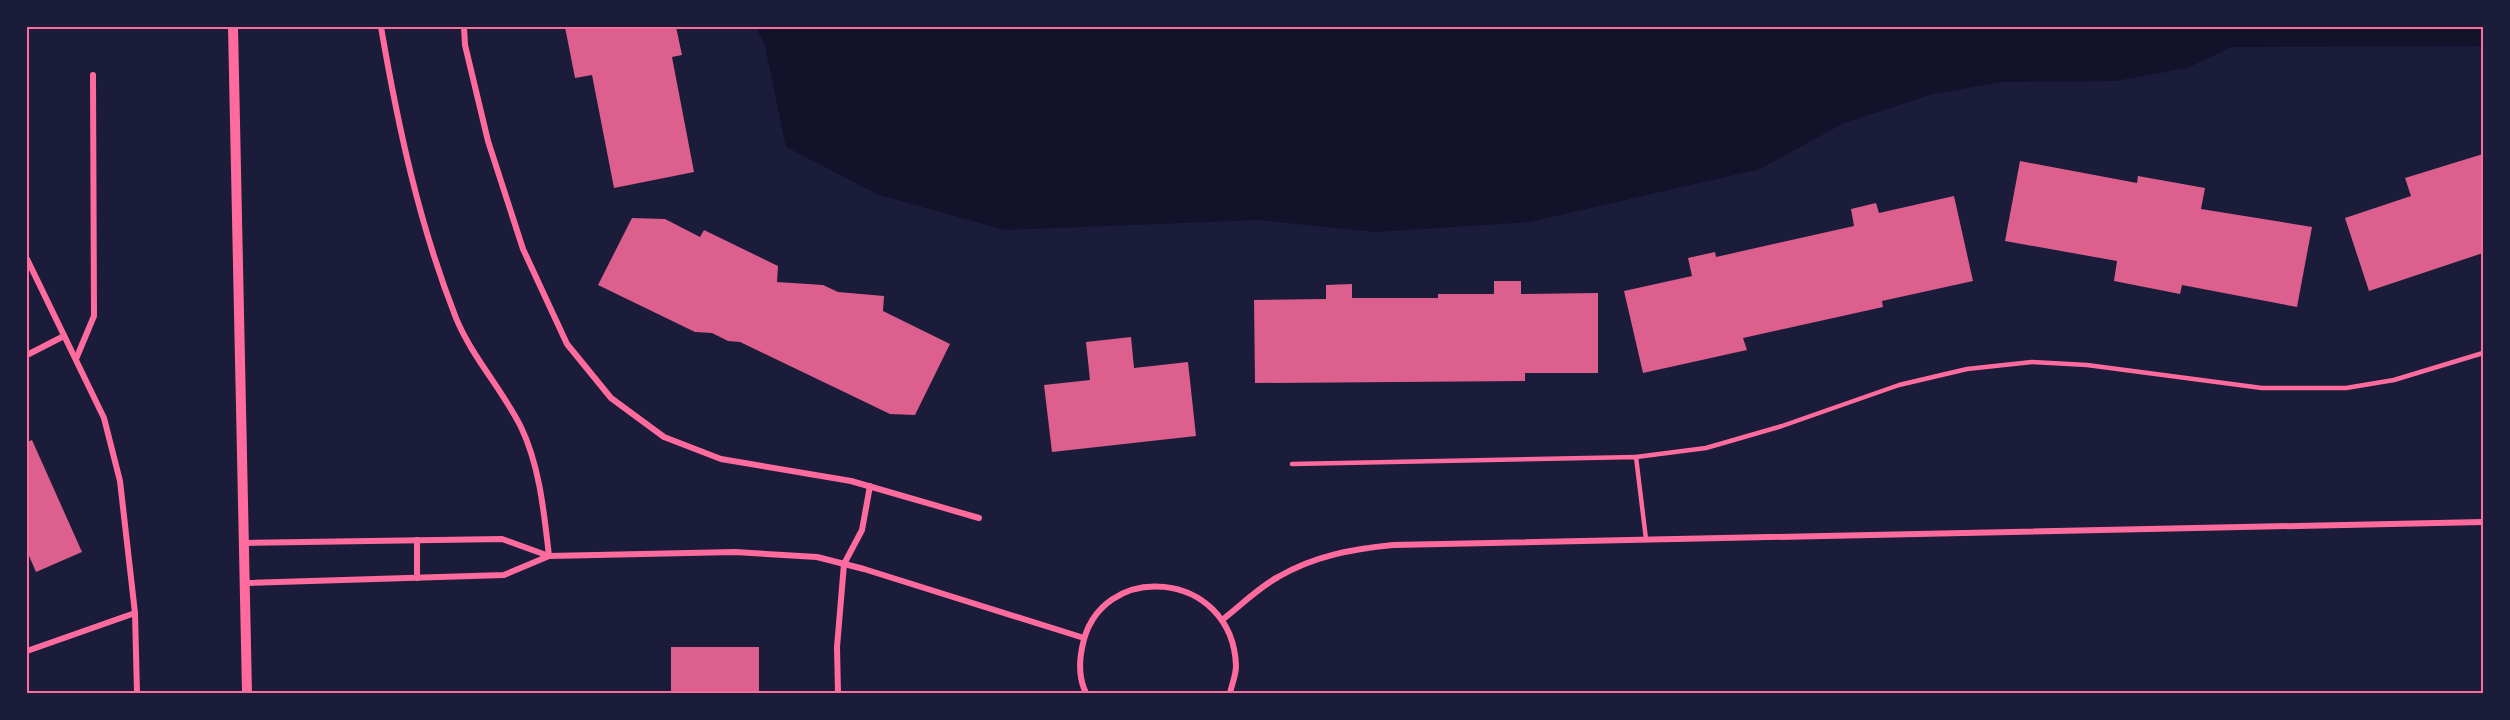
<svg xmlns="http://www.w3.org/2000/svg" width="2510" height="720" font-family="'Nunito Sans',sans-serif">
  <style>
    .water { fill: #12122b }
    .building { fill: #dd5f8e }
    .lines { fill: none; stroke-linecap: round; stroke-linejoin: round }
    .service { stroke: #ff6b9d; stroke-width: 4.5 }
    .minor { stroke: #ff6b9d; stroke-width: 6 }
    .tertiary { stroke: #ff6b9d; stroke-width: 10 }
    .neatline { fill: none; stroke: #ff6b9d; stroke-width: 2 }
  </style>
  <rect width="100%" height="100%" fill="#1b1b3a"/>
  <!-- water -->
  <path class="water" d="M756,27H2483V46L2232,47L2187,68L2115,81L2002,82L1933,94L1844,123L1760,169L1530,222L1376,232L1259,220L1005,230L879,195L786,147L765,46Z"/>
  <!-- building -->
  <g class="building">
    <path d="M565,27H676L682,55L672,57L694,172L614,188L592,75L575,78Z"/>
    <path d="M2483,154V253L2369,291L2345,218L2411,196L2405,178Z"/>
    <path d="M2020,161L2137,183L2138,176L2205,188L2201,209L2312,227L2297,307L2182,285L2180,294L2114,281L2117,261L2005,241Z"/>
    <path d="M1954,196L1973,281L1882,301L1883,307L1743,338L1747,350L1643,373L1624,291L1692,276L1688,258L1715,252L1716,257L1854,226L1851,209L1876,203L1879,213Z"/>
    <path d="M632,218L665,219L700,237L704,230L778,266L777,282L823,285L838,292L884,296L883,311L950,344L915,415L890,414L740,342L728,341L712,333L695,332L598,285Z"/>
    <path d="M1494,281H1521V294L1598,293V373H1525V381L1255,383L1254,300L1326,299V285L1352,284V298H1438V294H1494Z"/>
    <path d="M1131,337L1134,368L1188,362L1196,436L1052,452L1044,385L1090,380L1086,342Z"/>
    <path d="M32,440L82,552L36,572L27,551V442Z"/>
    <rect x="671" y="647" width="88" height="46"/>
  </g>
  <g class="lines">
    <!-- service -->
    <g class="service">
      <path d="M1636,457L1706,448L1782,426L1899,385L1967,369L2032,362L2087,365L2262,388H2346L2394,380L2483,353"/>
      <path d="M1292,464L1636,457L1646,539"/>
    </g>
    <!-- minor -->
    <g class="minor">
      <path d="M381,27C398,126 419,224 456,318C472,357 502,389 521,427C540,467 544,513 549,556"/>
      <path d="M464,27L465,45L488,141L523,249L567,344L611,398L664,437L721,459L851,481L979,518"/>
      <path d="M27,259L104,418L120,481L135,613L137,693"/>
      <path d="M27,355L64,336"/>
      <path d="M76,359L94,316L93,75"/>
      <path d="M417,540V578"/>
      <path d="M244,543L502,539L549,556L735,552L817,557L864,569L1084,638"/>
      <path d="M245,583L504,575L549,556"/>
      <path d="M1222,620C1240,606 1258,588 1278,577C1314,556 1352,549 1393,545L2483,522"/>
      <path d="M27,651L135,613"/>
      <path d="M838,693L837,647L844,564L862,530L870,486"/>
      <path d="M1086,693C1079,679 1079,663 1082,648C1098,558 1233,569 1236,666C1236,675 1232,684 1230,693"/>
    </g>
    <!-- tertiary -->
    <path class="tertiary" d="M233,27L247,693"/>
  </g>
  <!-- border -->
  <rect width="2510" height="720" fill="none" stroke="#1b1b3a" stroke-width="57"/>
  <rect x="28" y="28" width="2454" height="664" class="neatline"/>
</svg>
